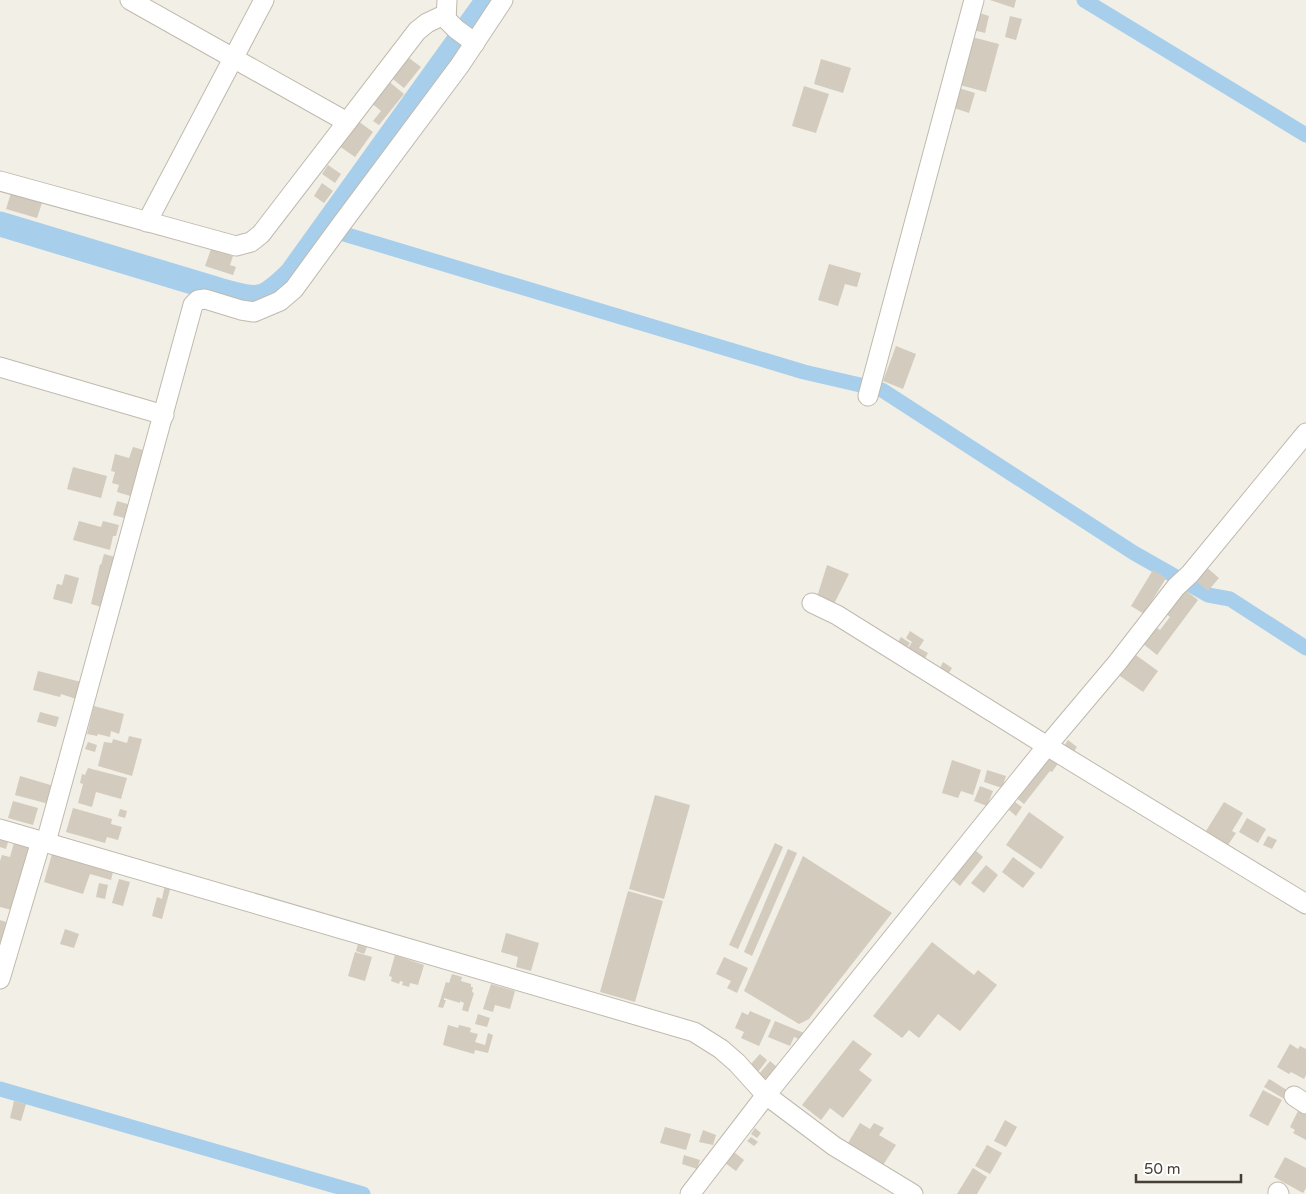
<svg xmlns="http://www.w3.org/2000/svg" width="1306" height="1194" font-family="'Varela Round',sans-serif">
  <style>
    .lines { fill: none; stroke-linecap: round; stroke-linejoin: round }
    .canal { stroke: #a7cfec; stroke-width: 15 }
    .river { stroke: #a7cfec; stroke-width: 25 }
    .building { fill: #d3cbbd }
    .minor-casing { stroke: #c0baad; stroke-width: 21 }
    .minor { stroke: #fff; stroke-width: 19 }
  </style>
  <rect width="100%" height="100%" fill="#f2efe7"/>
  <g class="lines">
    <!-- canal -->
    <g class="canal">
      <path d="M1084,0L1306,135"/>
      <path d="M344,234L804,372L882,390L1134,553L1208,595L1230,599L1306,648"/>
      <path d="M0,1089L363,1194"/>
    </g>
    <!-- river -->
    <path class="river" d="M0,224L219,290C259,301 262,303 292,273L488,0"/>
  </g>
  <!-- building -->
  <g class="building">
    <path d="M990,0H1016L1014,8Z"/>
    <path d="M973,11L989,16L985,33L969,29Z"/>
    <path d="M1010,16L1022,19L1016,40L1005,37Z"/>
    <path d="M972,37L999,44L986,92L960,85Z"/>
    <path d="M405,55L421,67L404,88L389,76Z"/>
    <path d="M821,59L851,68L843,93L814,84Z"/>
    <path d="M387,80L404,94L379,125L373,121L381,111L369,101Z"/>
    <path d="M804,86L829,94L816,133L792,126Z"/>
    <path d="M959,88L975,93L969,113L954,108Z"/>
    <path d="M358,121L373,132L355,157L339,146Z"/>
    <path d="M328,165L341,174L335,183L322,174Z"/>
    <path d="M322,183L333,191L324,203L314,196Z"/>
    <path d="M12,190L43,200L37,218L6,209Z"/>
    <path d="M211,249L233,256L230,265L236,267L233,275L205,266Z"/>
    <path d="M829,264L861,273L857,287L845,284L838,306L818,300Z"/>
    <path d="M896,346L916,354L903,389L883,381Z"/>
    <path d="M133,447L150,452L137,498L117,492L119,485L112,483L115,472L111,471L115,454L129,458Z"/>
    <path d="M73,467L107,476L101,498L67,489Z"/>
    <path d="M117,501L131,505L128,519L113,515Z"/>
    <path d="M79,521L101,527L103,521L119,525L116,536H113L110,550L73,540Z"/>
    <path d="M104,554L119,558L105,608L91,604L100,564L101,565Z"/>
    <path d="M827,565L849,574L834,604L817,597Z"/>
    <path d="M1205,566L1219,578L1208,591L1194,579Z"/>
    <path d="M1153,570L1166,578L1144,614L1131,606Z"/>
    <path d="M65,574L79,578L72,604L53,599L57,584L62,585Z"/>
    <path d="M1181,587L1198,600L1157,655L1137,639L1150,623L1160,630L1170,617L1163,611Z"/>
    <path d="M910,631L924,640L919,648L928,653L923,662L906,651L912,642L906,638Z"/>
    <path d="M901,637L910,643L905,651L896,645Z"/>
    <path d="M1133,653L1158,671L1143,692L1117,674Z"/>
    <path d="M943,662L952,668L949,673L940,668Z"/>
    <path d="M38,671L81,682L76,699L61,694L60,697L33,690Z"/>
    <path d="M94,706L124,714L119,734L111,731L110,737L98,734L97,736L87,734Z"/>
    <path d="M40,712L59,717L56,727L37,722Z"/>
    <path d="M129,736L142,739L132,776L98,766L104,742L112,743L113,739L127,743Z"/>
    <path d="M1068,740L1077,747L1072,754L1063,748Z"/>
    <path d="M88,742L97,745L95,752L85,749Z"/>
    <path d="M1049,754L1059,762L1052,772L1050,771L1024,804L1015,797Z"/>
    <path d="M952,760L981,770L973,795L961,791L958,798L942,793Z"/>
    <path d="M88,768L127,778L121,799L96,792L92,807L78,803L83,784L80,783L82,774L85,775Z"/>
    <path d="M987,770L1006,776L1002,788L984,782Z"/>
    <path d="M20,776L54,786L49,804L15,795Z"/>
    <path d="M980,786L993,791L987,806L974,801Z"/>
    <path d="M655,795L690,805L664,899L629,889Z"/>
    <path d="M13,801L38,808L33,825L8,818Z"/>
    <path d="M1015,802L1022,807L1016,816L1009,810Z"/>
    <path d="M1224,802L1243,813L1232,831L1236,833L1228,845L1206,831Z"/>
    <path d="M73,808L112,819L111,824L122,827L118,840L107,837L105,843L66,832Z"/>
    <path d="M120,809L127,811L125,818L118,816Z"/>
    <path d="M1029,812L1064,837L1041,869L1006,845Z"/>
    <path d="M1247,818L1266,829L1258,843L1239,832Z"/>
    <path d="M1268,836L1277,840L1272,849L1263,845Z"/>
    <path d="M0,839L8,842L6,849L0,847Z"/>
    <path d="M15,839L32,844L12,910L0,907V861L2,855L10,857Z"/>
    <path d="M775,843L783,847L738,949L729,945Z"/>
    <path d="M788,849L797,853L752,956L744,952Z"/>
    <path d="M974,849L983,857L960,886L951,878Z"/>
    <path d="M52,854L113,872L111,880L90,874L83,894L44,882Z"/>
    <path d="M803,856L892,913L809,1019L799,1024L744,991Z"/>
    <path d="M1013,857L1035,873L1023,888L1002,872Z"/>
    <path d="M986,865L998,875L984,893L971,883Z"/>
    <path d="M119,879L130,882L123,906L112,903Z"/>
    <path d="M99,883L108,885L105,899L96,897Z"/>
    <path d="M165,885L171,886L162,919L152,916L157,897L162,899Z"/>
    <path d="M628,891L663,901L635,1002L600,992Z"/>
    <path d="M0,920L6,922L1,941H0Z"/>
    <path d="M65,929L79,934L74,948L60,944Z"/>
    <path d="M506,933L539,943L531,971L516,967L518,957L501,952Z"/>
    <path d="M932,942L974,975L978,970L997,985L960,1031L938,1014L919,1038L909,1030L902,1038L873,1016Z"/>
    <path d="M358,944L367,947L364,954L356,951Z"/>
    <path d="M355,952L372,957L365,981L348,976Z"/>
    <path d="M395,955L424,965L418,985L410,983L409,987L402,985L403,982L400,981L399,984L391,981L392,977L389,976Z"/>
    <path d="M724,957L748,968L737,993L727,988L731,981L716,974Z"/>
    <path d="M452,974L462,977L461,981L471,984V987H473L472,992L474,993L468,1012L462,1010L464,1003L460,1001V1003L444,998V1000H446L443,1008L438,1007L446,982L449,983Z"/>
    <path d="M491,984L515,991L510,1009L495,1005L493,1012L483,1009Z"/>
    <path d="M750,1011L771,1020L759,1046L741,1038L744,1032L735,1028L742,1012L748,1015Z"/>
    <path d="M478,1014L490,1018L487,1027L475,1024Z"/>
    <path d="M775,1021L804,1033L801,1040L794,1037L790,1046L768,1037Z"/>
    <path d="M448,1025L458,1028L459,1025L471,1028L470,1032L478,1034L475,1042L485,1045L488,1033L493,1035L488,1053L475,1050L474,1054L443,1045Z"/>
    <path d="M853,1040L872,1054L859,1070L872,1080L843,1118L830,1108L821,1120L802,1105Z"/>
    <path d="M1290,1044L1298,1049L1300,1046L1306,1049V1075L1304,1079L1291,1072L1289,1074L1277,1067Z"/>
    <path d="M760,1054L767,1060L758,1072L750,1065Z"/>
    <path d="M770,1061L777,1067L766,1080L759,1074Z"/>
    <path d="M1269,1079L1290,1092L1286,1100L1264,1087Z"/>
    <path d="M1263,1090L1282,1100L1268,1126L1249,1116Z"/>
    <path d="M14,1101L26,1104L21,1121L10,1118Z"/>
    <path d="M1299,1109L1306,1112V1140L1293,1133L1295,1130L1290,1127Z"/>
    <path d="M1005,1120L1017,1127L1006,1147L994,1141Z"/>
    <path d="M860,1123L870,1129L874,1123L884,1128L879,1135L896,1145L883,1165L848,1143Z"/>
    <path d="M665,1127L691,1134L686,1150L660,1143Z"/>
    <path d="M755,1128L761,1133L757,1138L751,1134Z"/>
    <path d="M703,1130L716,1135L713,1145L699,1142Z"/>
    <path d="M751,1137L758,1142L754,1146L747,1141Z"/>
    <path d="M987,1145L1002,1153L990,1174L975,1166Z"/>
    <path d="M734,1152L744,1160L736,1171L725,1163Z"/>
    <path d="M684,1155L700,1160L697,1169L682,1164Z"/>
    <path d="M1285,1157L1306,1168V1188L1303,1193L1274,1177Z"/>
    <path d="M973,1168L987,1177L977,1194H957Z"/>
  </g>
  <g class="lines">
    <!-- minor casing -->
    <g class="minor-casing">
      <g id="minor">
        <path d="M130,0L347,122"/>
        <path d="M447,0L446,19L456,29L475,43"/>
        <path d="M0,181L236,246L251,242L261,234L417,31L427,23L446,14"/>
        <path d="M147,222L264,0"/>
        <path d="M0,367L164,415"/>
        <path d="M868,396L974,0"/>
        <path d="M812,603L837,615L1047,746L1306,904"/>
        <path d="M0,829L694,1032L721,1049L737,1063L766,1095L834,1146L913,1194"/>
        <path d="M46,842L193,305L198,300L205,299L241,310L254,312L280,301L294,289L340,226L460,65L503,0"/>
        <path d="M0,979L41,841"/>
        <path d="M1294,1096L1306,1104"/>
        <path d="M1278,1192L1279,1194"/>
        <path d="M690,1194L766,1095L1047,746L1117,663L1176,587L1190,574L1306,433"/>
      </g>
    </g>
    <!-- minor -->
    <use href="#minor" class="minor"/>
  </g>
  <!-- scale -->
  <path d="M1136 1174v8h105v-8" fill="none" stroke="#453f37" stroke-width="2.5"/>
  <text x="1144" y="1174" font-size="15" fill="#453f37" stroke="#ffffff" stroke-width="4" paint-order="stroke">50 m</text>
</svg>
